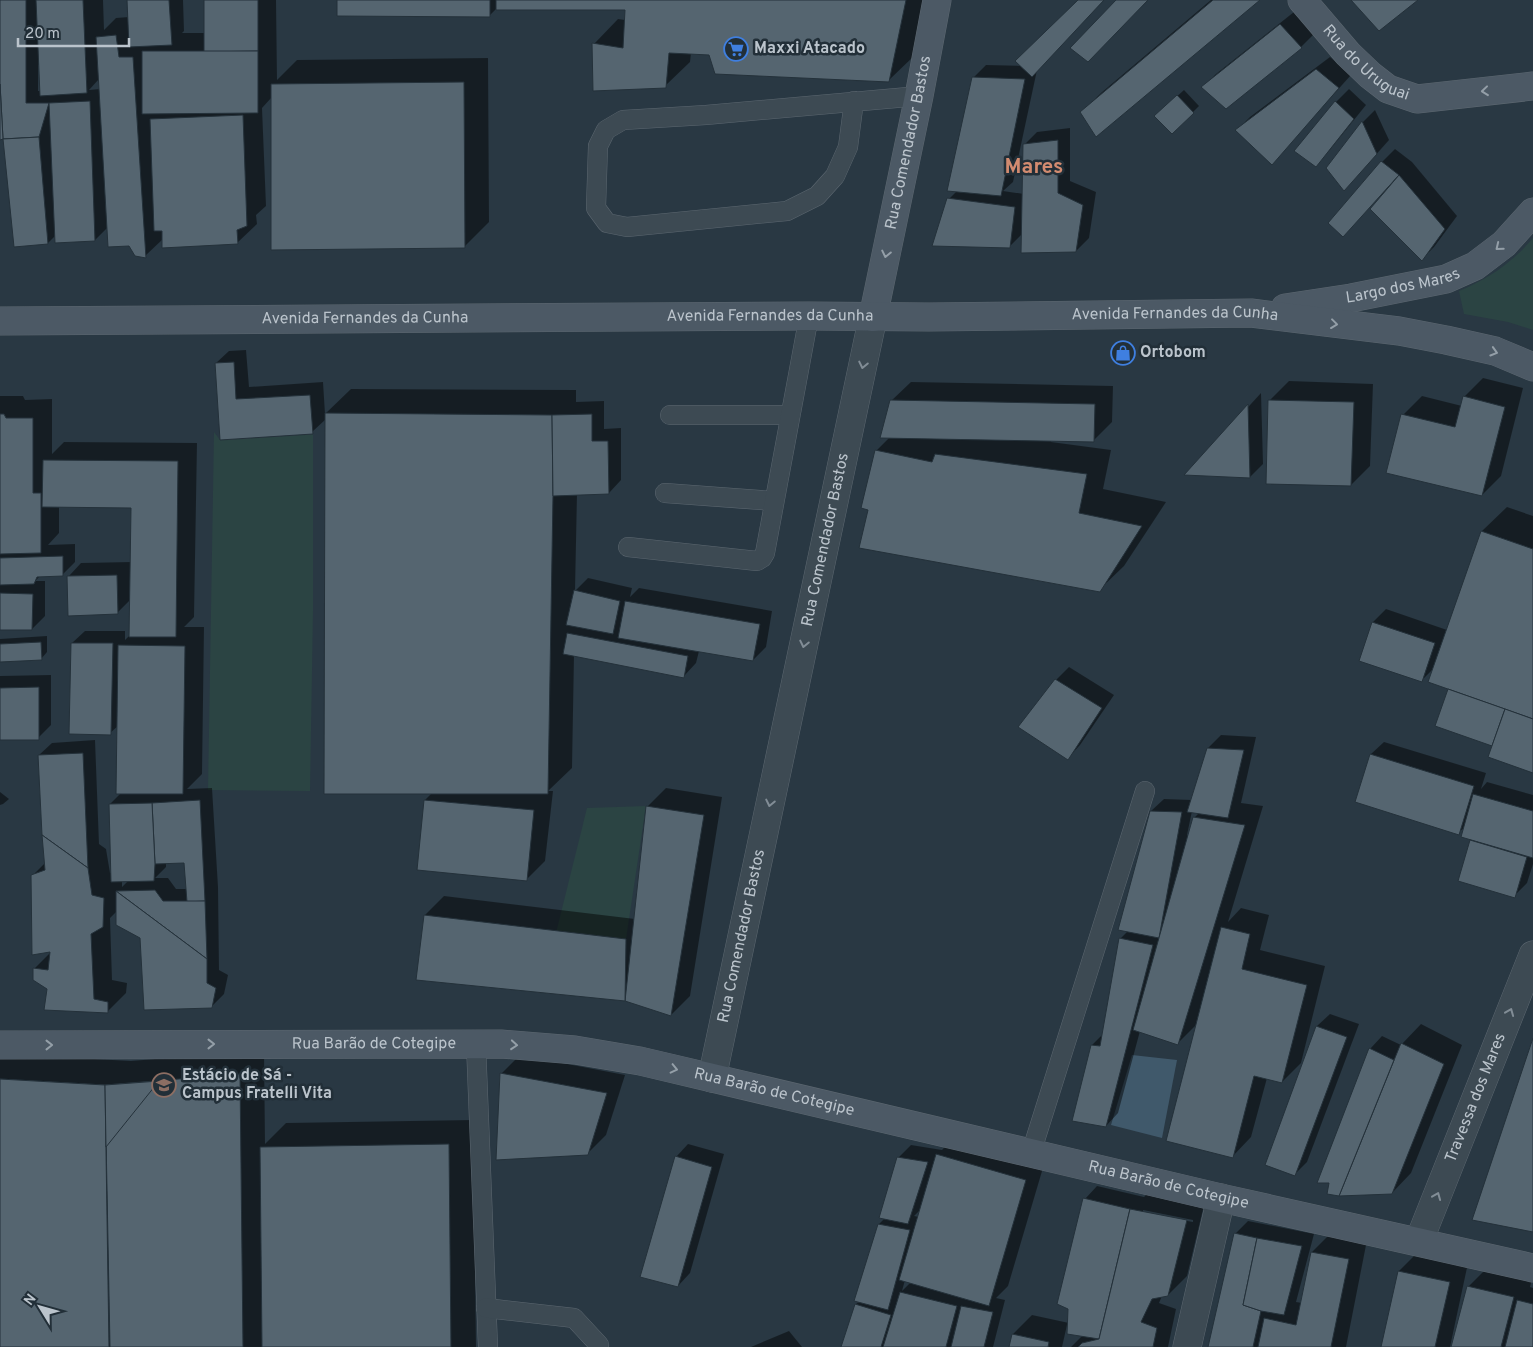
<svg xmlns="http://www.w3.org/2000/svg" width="1533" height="1347" font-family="Overpass,sans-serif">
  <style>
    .green { fill: #2b4443 }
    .water { fill: #40596b }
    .shadow { fill: #0007; fill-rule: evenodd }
    .building { fill: #556570; stroke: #24313a }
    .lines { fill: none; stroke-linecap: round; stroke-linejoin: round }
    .lane-casing { stroke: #5c6770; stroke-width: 20 }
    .street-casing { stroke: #5c6770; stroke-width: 29 }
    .secondary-casing { stroke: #5c6770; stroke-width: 29 }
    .lane { stroke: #3d4a53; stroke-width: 19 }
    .street { stroke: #3d4a53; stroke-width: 28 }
    .secondary { stroke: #4c5965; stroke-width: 28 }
    .oneway { stroke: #949fa8 }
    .oneway2 { stroke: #828d96 }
    .labels { text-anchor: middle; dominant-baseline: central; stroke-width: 5; stroke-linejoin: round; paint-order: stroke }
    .poi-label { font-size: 16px; font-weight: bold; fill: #bbc4cc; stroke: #222f38; text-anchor: start }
    .street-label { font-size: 16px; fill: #bbc4cc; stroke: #222f38 }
    .district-label { font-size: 21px; font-weight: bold; fill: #d28b70; stroke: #222f38 }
  </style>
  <rect width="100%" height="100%" fill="#293843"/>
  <!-- green -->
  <g class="green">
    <path d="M1533,238V330L1508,322L1464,314L1459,291C1488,279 1512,263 1533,238Z"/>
    <path d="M214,432L220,440L313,434V611L310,791L208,790Z"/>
    <path d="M646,806L626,939L556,933L587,808Z"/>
  </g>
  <!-- water -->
  <path class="water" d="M1132,1055L1177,1060L1162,1138L1111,1125Z"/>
  <!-- shadow -->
  <g class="shadow">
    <path d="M0,0H103L104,30L116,18L129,17L128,0H183L184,31L182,33H205V0H276L277,80L297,60L488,58L489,222L464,247L272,97L262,108L266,206L256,215L257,224L237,243L163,239L145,256L108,227L95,240L56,235L48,243L15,246L4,138H0ZM38,65H40L41,91H38ZM99,79L100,89L89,90Z"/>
    <path d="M338,0H925L914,56L889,80L710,54L691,53L690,62L665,86L594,44L618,19L625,20L626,8L496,9L489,16Z"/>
    <path d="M1079,0H1103L1037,70L1013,182L1003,191L1024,194V145L1037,132L1070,128V181L1096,192L1089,238L1076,251L1023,233L1009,247L949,199L957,191L973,78L986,65L1023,66Z"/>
    <path d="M1211,0H1258L1082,112L1101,93Z"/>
    <path d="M1294,12L1314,34L1301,47L1226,107L1203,87L1216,74Z"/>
    <path d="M1330,57L1351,75L1272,163L1237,130L1250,117Z"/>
    <path d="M1349,89L1366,105L1328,152L1316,165L1296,151L1336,102Z"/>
    <path d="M1184,90L1199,106L1193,112L1162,110Z"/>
    <path d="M1375,110L1389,140L1357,176L1327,168L1363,122Z"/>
    <path d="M1395,149L1412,162L1457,216L1434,247L1422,259L1381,194L1382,162Z"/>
    <path d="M246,350L249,387L323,382L325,414L351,389L576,390V402L604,401V429L621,428V480L609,493L577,494L575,591L588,578L632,588L630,597L639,588L772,611L766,647L753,660L699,651L696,663L684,676L574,655L572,768L548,791H553L545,861L526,880L425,800L433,792L326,419L312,432L221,438L216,363L229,351Z"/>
    <path d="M1483,378L1523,388L1501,476L1482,495L1403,415L1422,396L1462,406L1464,397Z"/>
    <path d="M1289,381L1373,384L1370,466L1351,485L1270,400Z"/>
    <path d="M911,382L1113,386L1112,422L1093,441L1051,440V442L1111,450L1103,489L1166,502L1124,566L1099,590L870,509L876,451L890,437L891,401Z"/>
    <path d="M1261,393L1263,464L1250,477L1187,474Z"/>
    <path d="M0,396H23L25,400L52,399V454L64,442L197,443L194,617L184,627H204L202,774L187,789L212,788L218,887L219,970L228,975L224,994L211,1007L141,937L117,911L110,918L112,980L127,983L126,993L107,1012L48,988L34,969L53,950L33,875L45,863L39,755L52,743L95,740L99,844L106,849L110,873L112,872L110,804L122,792L118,726L110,733L72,643L85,631H125V640L131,634V599L117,613L69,576L81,563L132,562V506H59V533L48,545L75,544V562L62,575H41L35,581H45V616L32,629H0ZM186,862L187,889H176L168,878H155L166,867V863ZM122,881H128L122,887Z"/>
    <path d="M1507,507L1533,516V771L1494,745L1434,668L1422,680L1360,660L1373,622L1386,609L1447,630L1482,531Z"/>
    <path d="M47,636V652L41,659L0,661V639Z"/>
    <path d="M1069,667L1114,695L1080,745L1068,758L1020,727L1056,680Z"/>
    <path d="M51,675V725L38,738L0,739V676Z"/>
    <path d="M1221,735L1256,737L1241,803L1263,806L1228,922L1241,908L1269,915L1260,950L1325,966L1301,1063L1282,1082L1267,1078L1251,1137L1232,1157L1198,1023L1177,1044L1140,1031L1118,1113L1106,1126L1092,1045L1104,1033L1120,939L1128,931L1151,811L1164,799L1192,800L1208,748ZM1192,811L1200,812L1194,818L1189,835H1187Z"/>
    <path d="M1384,742L1486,773L1481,789L1487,782L1533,795V864L1527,883L1514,896L1460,880L1471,839L1466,826L1458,833L1357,802L1371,754Z"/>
    <path d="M666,788L722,797L690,996L671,1015L625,1000L417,979L425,915L444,896L635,919L647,807Z"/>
    <path d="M0,792L9,799L3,804L0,805Z"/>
    <path d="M1330,1014L1359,1024L1307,1162L1295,1174L1266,1164L1317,1026Z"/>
    <path d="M1421,1024L1462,1045L1411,1173L1392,1193L1339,1195L1330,1182L1370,1049L1382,1036L1401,1045Z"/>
    <path d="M264,1050L265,1144L286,1123L473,1120L476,1347H0V1057L3,1054L131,1061Z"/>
    <path d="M520,1055L625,1075L606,1135L587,1154L501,1074Z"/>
    <path d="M956,1135L1045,1161L1008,1286L996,1298L1005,1300L993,1347H842L856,1304L860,1301L879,1224L885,1218L898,1158L911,1145L942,1150ZM921,1209L919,1217L914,1216ZM905,1280L911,1282L902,1291Z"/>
    <path d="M688,1144L724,1154L690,1273L678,1286L676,1157Z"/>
    <path d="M1097,1186L1144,1197L1150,1191L1205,1201L1187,1276L1168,1295L1162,1296L1159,1303L1176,1309L1168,1347H1071L1083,1335L1067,1325L1062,1347H1010L1013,1334L1032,1315L1069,1323L1085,1199ZM1143,1210L1193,1220V1222L1143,1213Z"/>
    <path d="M1248,1221L1314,1234L1296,1302L1302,1303L1312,1252L1331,1233L1367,1240L1346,1347H1209L1236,1233Z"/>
    <path d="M1418,1252L1468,1263L1450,1347H1382L1399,1271Z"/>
    <path d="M1487,1268L1532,1279L1530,1287L1533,1288V1347H1453L1468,1287Z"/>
    <path d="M789,1331L802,1347H751Z"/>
  </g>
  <!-- building -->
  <g class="building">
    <path d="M0,0H26V103H49L39,137L3,139L0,84Z"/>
    <path d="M36,0H83L87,93L40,96Z"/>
    <path d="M127,0H169L172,45L129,47Z"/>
    <path d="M204,0H258V51L204,52Z"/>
    <path d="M337,0H490V17L337,16Z"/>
    <path d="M496,0H906L889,82L715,74L709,55L669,53L666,88L593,91L592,43L623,48L625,10H496Z"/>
    <path d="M1078,0H1104L1032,77L1015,61Z"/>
    <path d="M1116,0H1148L1088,62L1070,48Z"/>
    <path d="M1213,0H1260L1096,137L1080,112Z"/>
    <path d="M1351,0H1418L1379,31Z"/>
    <path d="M1280,24L1302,48L1226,109L1201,87Z"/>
    <path d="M116,35L119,57H133L146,258L135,256L129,246L108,247L96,37Z"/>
    <path d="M142,51H258V113L142,114Z"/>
    <path d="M1316,69L1339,88L1272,165L1235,130Z"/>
    <path d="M972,77L1025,79L1001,196L947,191Z"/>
    <path d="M464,82L465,248L271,250V84Z"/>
    <path d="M0,84L3,139L0,140Z"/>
    <path d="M1177,95L1194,113L1172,134L1154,116Z"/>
    <path d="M90,101L95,241L55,243L49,103Z"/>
    <path d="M1335,101L1354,119L1316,167L1294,151Z"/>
    <path d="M243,115L247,226L237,230L238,244L162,248V231H154L150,119Z"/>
    <path d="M1362,121L1377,154L1344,191L1326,168Z"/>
    <path d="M39,137L48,244L14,247L3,139Z"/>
    <path d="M1058,140V193L1083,205L1076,252L1021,253L1023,144Z"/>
    <path d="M1381,161L1399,175L1343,237L1328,223Z"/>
    <path d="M1399,175L1445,229L1422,261L1370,209Z"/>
    <path d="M947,198L1015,207L1010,248L932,246Z"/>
    <path d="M234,362L236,399L310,395L313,434L220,440L215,363Z"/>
    <path d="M1463,396L1505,407L1482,496L1386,473L1401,414L1455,427Z"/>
    <path d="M890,400L1095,404L1094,442L880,438Z"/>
    <path d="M1268,400L1354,402L1351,486L1266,484Z"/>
    <path d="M1248,404L1250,478L1184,475Z"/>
    <path d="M325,413L552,415L553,496L548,794H324Z"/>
    <path d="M0,414H4L6,418H33V493H41V553L0,554Z"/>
    <path d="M592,414V441H608L609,494L553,496L552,415Z"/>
    <path d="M875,450L932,462L935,454L1087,474L1079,513L1142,526L1100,592L859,548L868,510L861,508Z"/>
    <path d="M43,460L178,461L176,637H129L131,508L42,507Z"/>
    <path d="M1481,531L1533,549V719L1428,682Z"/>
    <path d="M63,556V576L37,577L34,584L0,585V558Z"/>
    <path d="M117,575L118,614L68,616L67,576Z"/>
    <path d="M574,590L620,601L613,634L566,625Z"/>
    <path d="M0,593L33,594L32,630H0Z"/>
    <path d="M625,601L760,624L753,661L618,638Z"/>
    <path d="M1372,622L1435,643L1422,682L1359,661Z"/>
    <path d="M567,633L688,656L684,678L563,654Z"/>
    <path d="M41,642L42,660L0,662V644Z"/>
    <path d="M71,643H113L111,735L69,734Z"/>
    <path d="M118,645L185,646L183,794H116Z"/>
    <path d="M1055,679L1102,708L1068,760L1018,727Z"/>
    <path d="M39,687V740H0V688Z"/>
    <path d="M1448,689L1505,709L1492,746L1435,726Z"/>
    <path d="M1505,709L1533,719V773L1488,757Z"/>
    <path d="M1207,748L1244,750L1228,818L1187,812Z"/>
    <path d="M83,753L88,868L42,835L38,755Z"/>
    <path d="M1370,754L1474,786L1459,835L1355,802Z"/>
    <path d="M1473,794L1533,811V858L1461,837Z"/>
    <path d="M200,800L205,901L187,902L184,863L155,864L152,803Z"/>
    <path d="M424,800L534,810L527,881L417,870Z"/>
    <path d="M152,803L155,864L154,881L111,882L109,804Z"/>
    <path d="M646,806L704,815L671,1016L625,1001Z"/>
    <path d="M1150,811L1182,812L1159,938L1118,930Z"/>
    <path d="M1193,817L1245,825L1178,1045L1133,1030Z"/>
    <path d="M42,835L88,868L92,895L104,898L103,927L91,934L94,999L108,1002V1013L44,1010L47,989L33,980V968L48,970L50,952L32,955L31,875L45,870Z"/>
    <path d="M1470,840L1527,857L1515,898L1458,881Z"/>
    <path d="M155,890L163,901H205L207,959L116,891Z"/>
    <path d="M116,891L207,959V983L216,988L212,1008L144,1010L140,938L116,925Z"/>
    <path d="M424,915L626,939L625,1001L416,980Z"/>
    <path d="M1221,927L1250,934L1242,969L1307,985L1282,1083L1254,1076L1233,1158L1166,1141Z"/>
    <path d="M1119,938L1153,945L1106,1127L1072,1121L1091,1045L1100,1046Z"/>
    <path d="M1316,1026L1347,1037L1295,1176L1265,1165Z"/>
    <path d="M1533,1038V1232L1472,1220Z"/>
    <path d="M1401,1043L1444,1064L1392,1194L1339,1196Z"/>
    <path d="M1369,1048L1394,1060L1339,1196L1327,1194L1329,1183H1317Z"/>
    <path d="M500,1073L607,1093L588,1155L496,1160Z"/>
    <path d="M240,1074L243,1347H110L105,1085Z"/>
    <path d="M0,1079L105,1085L88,1171L0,1292Z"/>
    <path d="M0,1079L105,1085L109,1347H0Z"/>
    <path d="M159,1081L106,1147L105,1085Z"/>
    <path d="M449,1144L451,1347H262L260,1147Z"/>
    <path d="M936,1154L1026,1180L989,1306L899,1280Z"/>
    <path d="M675,1156L712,1167L678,1287L640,1277Z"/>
    <path d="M897,1157L928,1162L908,1224L879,1218Z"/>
    <path d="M1083,1198L1130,1209L1099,1339L1067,1334L1068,1309L1057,1304Z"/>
    <path d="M1130,1209L1187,1220L1168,1296L1152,1299L1141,1322L1157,1328L1153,1347H1078L1082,1343L1099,1339Z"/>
    <path d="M878,1224L910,1230L888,1310L854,1301Z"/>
    <path d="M1234,1233L1257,1238L1243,1305L1261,1311L1253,1347H1208Z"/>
    <path d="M1257,1238L1302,1246L1284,1315L1261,1311L1243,1305Z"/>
    <path d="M1311,1252L1349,1259L1331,1347H1258L1264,1318L1296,1325Z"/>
    <path d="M1398,1271L1450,1282L1435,1347H1381Z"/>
    <path d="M1467,1286L1514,1297L1501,1347H1451Z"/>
    <path d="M900,1292L957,1306L946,1347H883Z"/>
    <path d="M1517,1300L1533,1304V1347H1505Z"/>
    <path d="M855,1304L891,1315L881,1347H841Z"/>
    <path d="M961,1306L993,1312L984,1347H951Z"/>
    <path d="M1012,1334L1049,1342L1048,1347H1009Z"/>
  </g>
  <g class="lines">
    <!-- lane casing -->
    <g class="lane-casing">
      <g id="lane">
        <path d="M854,101L848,147L835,176L817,196L787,211L627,227L607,223L596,208L598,146L606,130L623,120L706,115L919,96"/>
        <path d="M670,415H790"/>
        <path d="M665,493L773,501"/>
        <path d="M628,547L757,561L762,558L765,553L809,316"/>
        <path d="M476,1044L488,1347"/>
        <path d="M1031,1153L1145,791"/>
        <path d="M486,1308L574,1318L599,1345L598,1347"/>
      </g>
    </g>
    <!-- street casing -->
    <g class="street-casing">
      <g id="street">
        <path id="s1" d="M712,1078L873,317"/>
        <path id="s2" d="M1419,1241L1533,955"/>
        <path d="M1187,1347L1221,1198"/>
      </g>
    </g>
    <!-- secondary casing -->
    <g class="secondary-casing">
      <g id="secondary">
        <path id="s3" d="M1302,0L1348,54L1370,75L1388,89L1417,99L1533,86"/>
        <path id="s4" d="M1285,308L1351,298L1446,279L1475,266L1504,244L1533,212"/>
        <path id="s5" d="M873,317L919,96L937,0"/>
        <path id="s6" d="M0,321L809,316L929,317L1251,313L1399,331L1446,340L1495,351L1533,367"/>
        <path id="s7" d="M0,1045L501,1044L575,1050L640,1061L1221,1198L1533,1268"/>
      </g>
    </g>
    <!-- lane -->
    <use href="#lane" class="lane"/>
    <!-- street -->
    <use href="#street" class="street"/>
    <!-- secondary -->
    <use href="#secondary" class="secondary"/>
  </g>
  <!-- one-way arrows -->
  <defs><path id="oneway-chevron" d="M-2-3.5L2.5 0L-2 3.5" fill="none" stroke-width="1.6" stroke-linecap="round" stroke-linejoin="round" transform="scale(1.25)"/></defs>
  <g class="oneway">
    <use href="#oneway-chevron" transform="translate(1485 91) rotate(174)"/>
    <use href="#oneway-chevron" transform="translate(1499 247) rotate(141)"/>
    <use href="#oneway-chevron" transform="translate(886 254) rotate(102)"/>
    <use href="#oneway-chevron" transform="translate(1334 324) rotate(7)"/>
    <use href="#oneway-chevron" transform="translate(1494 352) rotate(17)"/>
    <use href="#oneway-chevron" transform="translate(211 1044)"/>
    <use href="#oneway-chevron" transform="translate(49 1045)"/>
    <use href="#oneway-chevron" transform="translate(514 1045) rotate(5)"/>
    <use href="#oneway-chevron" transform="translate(674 1069) rotate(13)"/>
  </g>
  <g class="oneway2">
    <use href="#oneway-chevron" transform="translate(863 365) rotate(102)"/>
    <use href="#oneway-chevron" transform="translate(804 644) rotate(102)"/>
    <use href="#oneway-chevron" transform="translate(770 803) rotate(102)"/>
    <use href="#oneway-chevron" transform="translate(1510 1012) rotate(-68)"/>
    <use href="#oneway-chevron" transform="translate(1437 1196) rotate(-68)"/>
  </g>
  <!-- icons -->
  <defs>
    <g id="supermarket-ring" transform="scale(1.25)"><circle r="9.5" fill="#222f38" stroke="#3f7fe0" stroke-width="1.5"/><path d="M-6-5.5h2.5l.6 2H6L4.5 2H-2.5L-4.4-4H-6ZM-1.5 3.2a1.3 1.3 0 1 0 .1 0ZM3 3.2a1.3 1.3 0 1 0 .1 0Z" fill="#3f7fe0"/></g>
    <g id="shop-ring" transform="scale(1.25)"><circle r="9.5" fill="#222f38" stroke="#3f7fe0" stroke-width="1.5"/><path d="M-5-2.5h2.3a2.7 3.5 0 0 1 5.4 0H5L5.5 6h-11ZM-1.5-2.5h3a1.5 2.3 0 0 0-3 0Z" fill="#3f7fe0"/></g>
    <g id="university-ring" transform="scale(1.25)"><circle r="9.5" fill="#222f38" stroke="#8d6e63" stroke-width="1.5"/><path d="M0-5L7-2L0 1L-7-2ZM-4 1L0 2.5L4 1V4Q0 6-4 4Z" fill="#8d6e63"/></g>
  </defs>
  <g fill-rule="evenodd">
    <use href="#supermarket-ring" x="736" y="49"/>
    <use href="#shop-ring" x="1123" y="353"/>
    <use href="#university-ring" x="164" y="1085"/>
  </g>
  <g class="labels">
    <!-- poi labels -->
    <g class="poi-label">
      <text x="754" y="49">Maxxi Atacado</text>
      <text x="1140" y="353">Ortobom</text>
      <text x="182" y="1076">Estácio de Sá -<tspan x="182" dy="18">Campus Fratelli Vita</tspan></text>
    </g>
    <!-- street labels -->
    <g class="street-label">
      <text stroke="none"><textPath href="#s3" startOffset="91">Rua do Uruguai</textPath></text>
      <text stroke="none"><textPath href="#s5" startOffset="178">Rua Comendador Bastos</textPath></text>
      <text stroke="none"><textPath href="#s4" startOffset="120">Largo dos Mares</textPath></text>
      <text stroke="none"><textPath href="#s6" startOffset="1175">Avenida Fernandes da Cunha</textPath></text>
      <text stroke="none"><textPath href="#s6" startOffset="770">Avenida Fernandes da Cunha</textPath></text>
      <text stroke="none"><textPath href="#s6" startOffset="365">Avenida Fernandes da Cunha</textPath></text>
      <text stroke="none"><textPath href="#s1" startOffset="550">Rua Comendador Bastos</textPath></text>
      <text stroke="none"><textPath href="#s1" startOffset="145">Rua Comendador Bastos</textPath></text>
      <text stroke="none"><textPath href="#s7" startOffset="374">Rua Barão de Cotegipe</textPath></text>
      <text stroke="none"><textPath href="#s7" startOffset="779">Rua Barão de Cotegipe</textPath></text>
      <text stroke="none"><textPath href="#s2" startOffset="154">Travessa dos Mares</textPath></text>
      <text stroke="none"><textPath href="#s7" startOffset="1184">Rua Barão de Cotegipe</textPath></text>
    </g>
    <!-- district labels -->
    <g class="district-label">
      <text x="1034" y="167">Mares</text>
    </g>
  </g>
  <!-- north arrow -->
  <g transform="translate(40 1307) rotate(307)" stroke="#222f38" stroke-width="4" paint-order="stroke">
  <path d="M0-4L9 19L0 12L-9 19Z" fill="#bbc4cc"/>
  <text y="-8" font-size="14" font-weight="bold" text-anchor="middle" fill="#bbc4cc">N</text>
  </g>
  <!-- scale -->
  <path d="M18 38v8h111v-8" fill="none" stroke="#bbc4cc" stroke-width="2.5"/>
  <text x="25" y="38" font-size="15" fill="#bbc4cc" stroke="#222f38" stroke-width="4" paint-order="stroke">20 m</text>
</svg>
